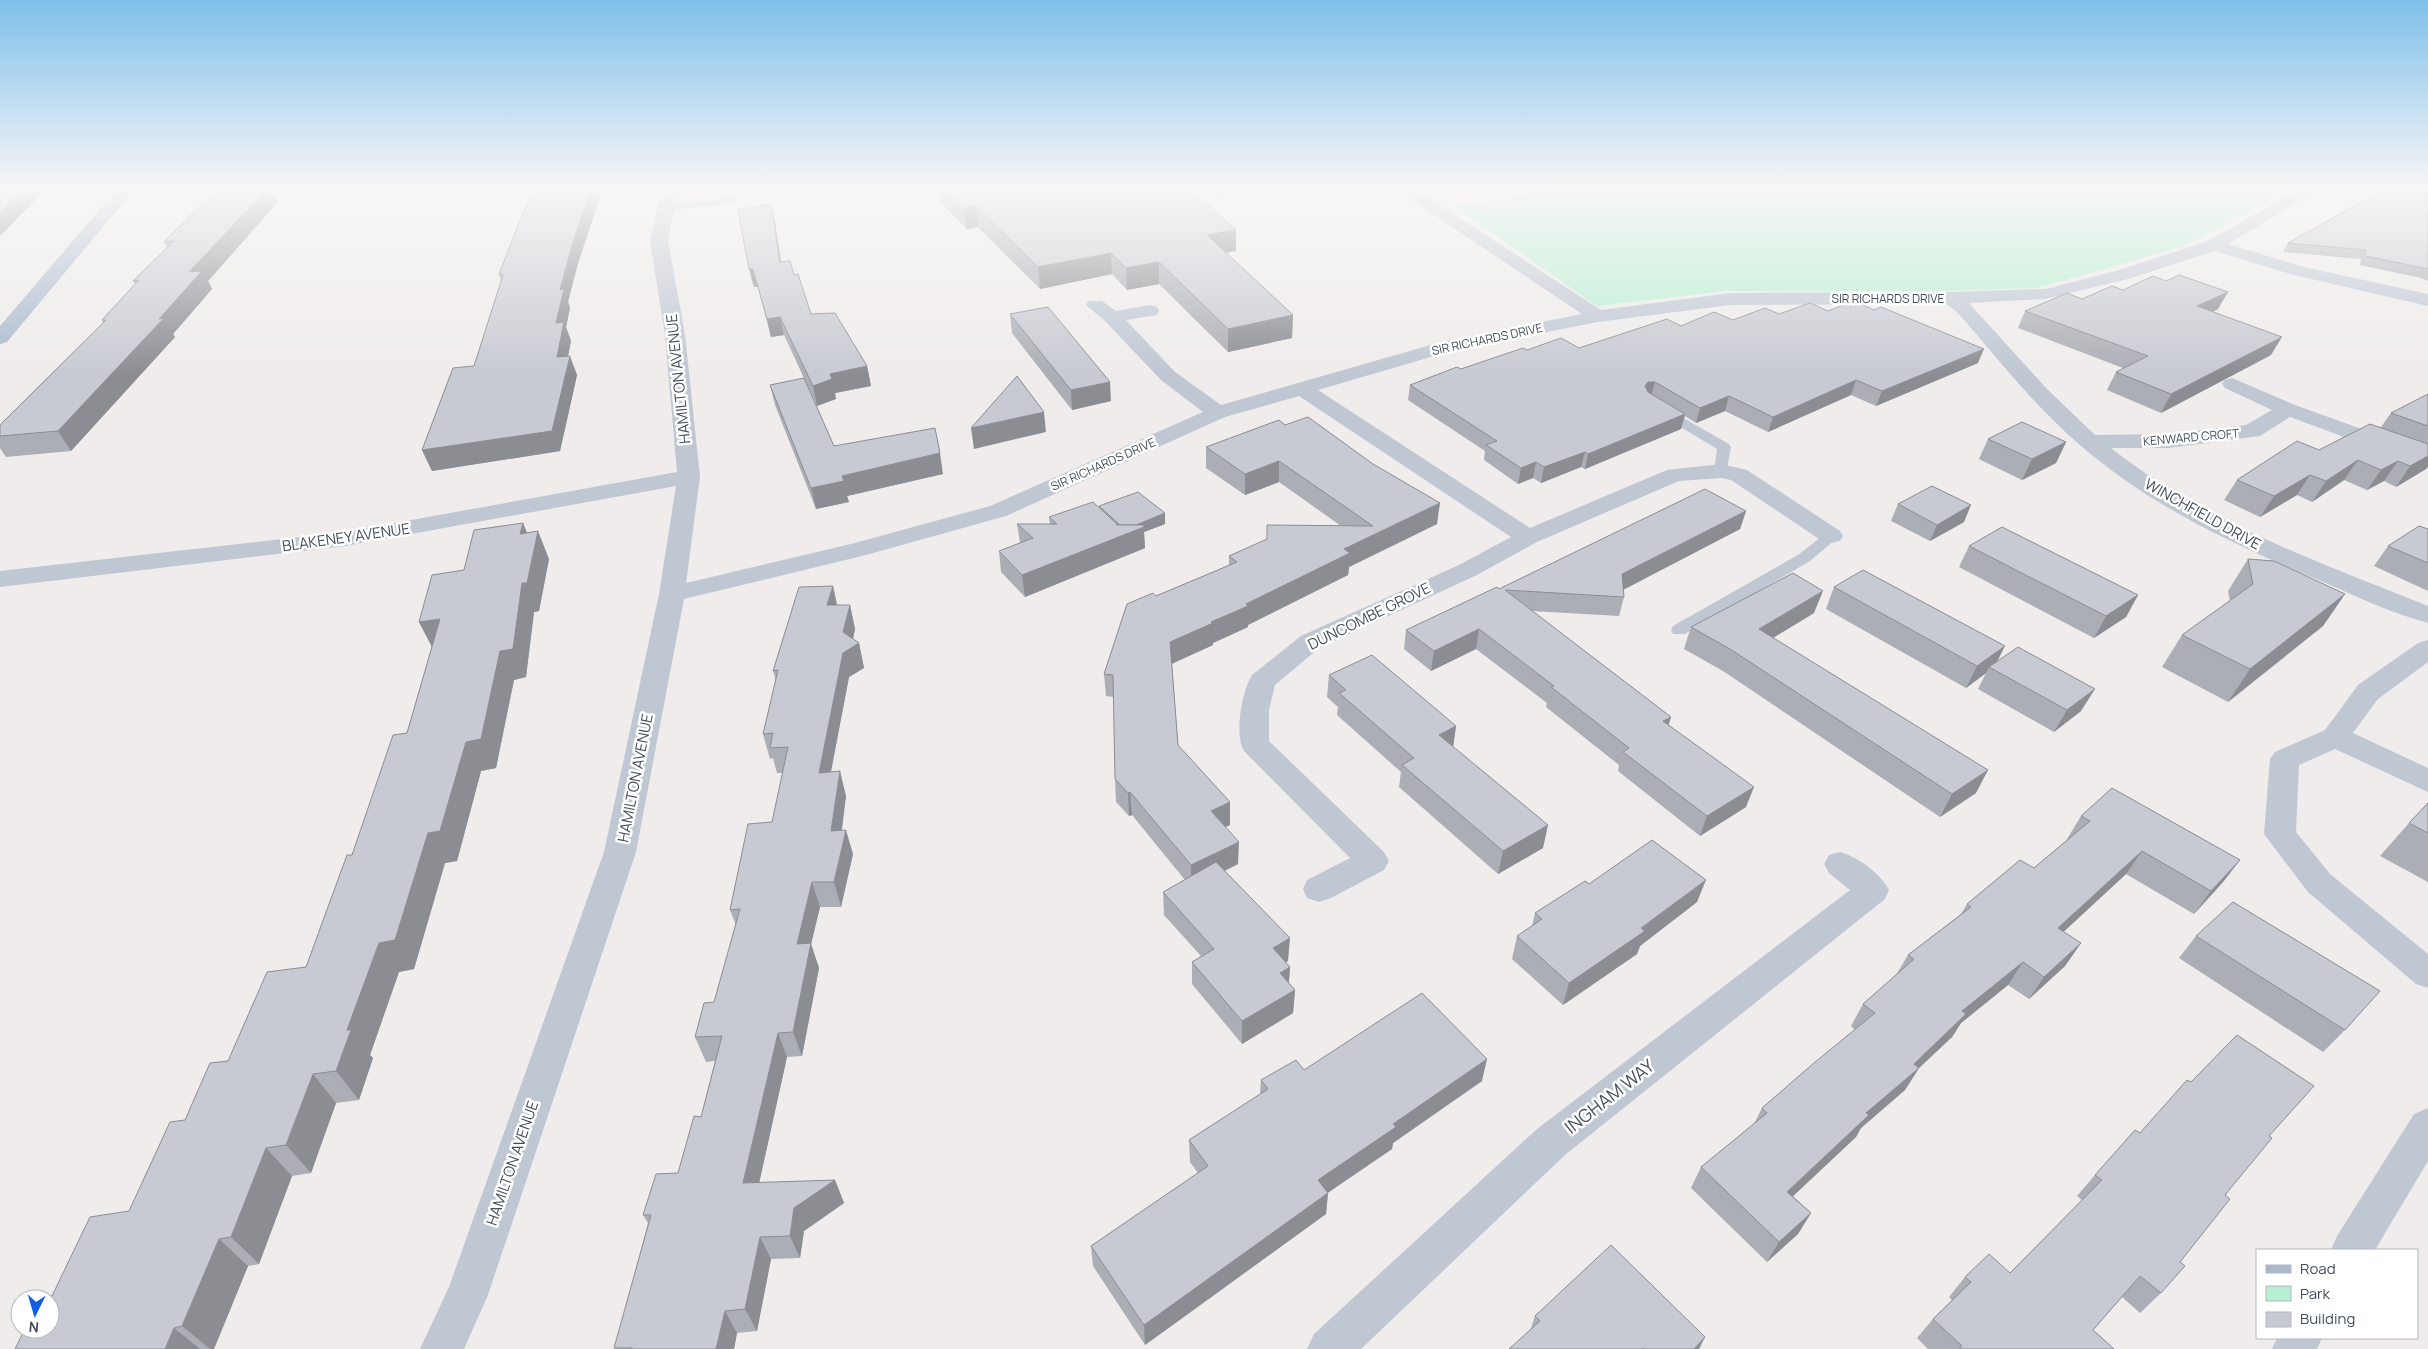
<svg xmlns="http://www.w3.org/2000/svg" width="2428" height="1349" font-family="Manrope,sans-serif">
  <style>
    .green { fill: #b6f0d1 }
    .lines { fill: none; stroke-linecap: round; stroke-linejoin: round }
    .service { fill: #bec7d2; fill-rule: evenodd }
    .minor { fill: #bec7d2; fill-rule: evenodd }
    .primary { fill: #a9b9cd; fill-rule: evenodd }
    .wall { fill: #abaeb5 }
    .shaded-wall { fill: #8b8d93 }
    .building { fill: #c7cad2; stroke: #8b8d93 }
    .labels { text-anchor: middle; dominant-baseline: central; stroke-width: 5; stroke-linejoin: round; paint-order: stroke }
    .far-street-label { font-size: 12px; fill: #434e5a; stroke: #fff }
    .street-label { font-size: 15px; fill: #434e5a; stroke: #fff }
    .near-street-label { font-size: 18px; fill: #434e5a; stroke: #fff }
  </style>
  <rect width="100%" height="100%" fill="#efeceb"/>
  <!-- green -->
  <path class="green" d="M1578,186H2297L2181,247L2037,288L1943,291H1726L1597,306L1454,206Z"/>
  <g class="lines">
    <!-- service -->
    <g class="service">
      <path d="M735,186H745L735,201L728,204L666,211L661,208L666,205L722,199L727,197Z"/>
      <path d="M1664,407L1729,444L1731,447L1726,474H1716L1714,471L1717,449L1659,414L1657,411Z"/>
      <path d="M1831,531L1836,533L1839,536L1836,539L1810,561L1685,634H1673L1671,630L1673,626L1798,555L1826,533Z"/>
    </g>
    <!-- minor -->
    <g class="minor">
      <path d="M671,186H687L675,202L668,241L685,335L700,477L686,583L851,544L990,506L1203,412L1161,380L1105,321L1086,305L1088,301H1102L1116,311L1150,305L1157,307L1159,311L1157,315L1126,320L1175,372L1221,405L1441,342L1582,314L1391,186H1410L1601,310L1730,293L1950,292L2045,289L2116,271L2208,241L2305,186H2325L2228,244L2304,267L2428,294V306L2294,275L2214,251L2128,279L2045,299L1969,303L2047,389L2095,435L2168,434L2246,425L2272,410L2225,388L2222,384L2225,380L2232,378L2295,405L2428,453V468L2290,417L2260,436L2252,437L2168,448H2111C2205,522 2318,562 2428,606V623C2390,613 2352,594 2316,579C2232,544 2149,505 2080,445C2034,406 1997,357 1957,312L1946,304L1730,305L1598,322L1451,351L1318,390L1530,528L1667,470L1721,464L1747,470L1840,531L1843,536L1840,541L1831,543L1822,541L1731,480L1721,478L1679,481L1537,542L1477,575L1319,648L1275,685L1269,710V741L1384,852L1389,861L1384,870L1331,898L1319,902L1307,898L1303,889L1307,880L1350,858L1244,751C1234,735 1242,691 1252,675L1301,636L1459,565L1511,537L1299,396L1225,417L1006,516L866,555L684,599L636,852L488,1295L464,1349H420L449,1287L604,852L659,594L676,486L345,546L0,587V571L345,532L677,472L665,335L650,241L659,202Z"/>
      <path d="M1225,186H1261L1259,189L1219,197L1211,192L1213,189Z"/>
      <path d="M2428,640V662L2378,699L2353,733L2428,768V792L2335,749L2299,765L2296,832L2330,874L2428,954V988L2416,984L2308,892L2264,834L2270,759L2275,752L2325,730L2358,685L2418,643Z"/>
      <path d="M1840,852C1858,857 1880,873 1889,890L1885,899L1565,1155L1361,1349H1307L1314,1334L1537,1129L1850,890L1829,873L1824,864L1829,855Z"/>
      <path d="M2428,1108V1161L2375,1250H2331L2337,1236L2414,1114Z"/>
      <path d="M2277,1338H2322L2317,1349H2272Z"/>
    </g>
    <!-- primary -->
    <path class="primary" d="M120,186H137L7,342L0,344V326Z"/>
  </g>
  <!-- wall -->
  <g class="wall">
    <path d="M937,186H1186L1236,251L1226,253L1293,315L1292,338L1228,352L1159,284L1127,290L1112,274L1040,289L978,227L967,229L940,202Z"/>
    <path d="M2428,186V281L2421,278L2360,265L2361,259L2283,252L2288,243Z"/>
    <path d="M600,197L578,263L568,302L570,308L566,327L571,341L568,356L577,375L560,451L432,471L422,450L474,366L501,281L499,274Z"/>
    <path d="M278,202L208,281L212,289L173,334L175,337L71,451L6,457L0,448V425L103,323L102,320L135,284L133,281L167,248L164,242Z"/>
    <path d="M771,204L775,222L781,262L794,275L811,314L867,366L871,386L835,393L836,399L817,406L784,335L771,337L758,287H754L749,269Z"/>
    <path d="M2123,290L2218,309L2213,312L2271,355L2161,413L2107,390L2116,372L2123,368L2018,328L2025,311Z"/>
    <path d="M1828,311L1978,363L1876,406L1851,395L1768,432L1725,411L1696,423L1685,416L1681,429L1585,469L1581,467L1541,483L1533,478L1518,484L1484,460L1485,451L1408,400L1410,385L1461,369L1527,350L1579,348L1681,326L1733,320L1779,314Z"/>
    <path d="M1010,314L1111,401L1072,410L1012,333Z"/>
    <path d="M770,385L834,446L943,474L847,496L849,502L816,509L775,405Z"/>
    <path d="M2428,394V466L2426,469L2396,487L2384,481L2367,490L2344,480L2312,502L2297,495L2260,517L2224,500L2237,480L2381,427L2391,413Z"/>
    <path d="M1285,425L1437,524L1349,567L1348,575L1248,625V627L1213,643V645L1172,664L1178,745L1230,825L1225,827L1238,864L1225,871L1288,961L1285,962L1290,967L1289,983L1295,990L1293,1013L1242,1044L1192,984V962L1201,956L1164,915L1163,892L1185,880L1132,815L1129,816L1116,802L1115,779L1114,697L1106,696L1104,674L1156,596L1229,565V556L1341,526L1279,482L1245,495L1206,468V447Z"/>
    <path d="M1988,439L2066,442L2056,463L2022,480L1979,459Z"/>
    <path d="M1898,504L1964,522L1930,541L1891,521Z"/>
    <path d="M1099,506L1165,513V524L1144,532L1145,548L1025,597L1001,572L999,551L1020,543L1017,524H1050L1049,517L1099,508Z"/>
    <path d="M1746,511L1740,529L1623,590L1624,597L1619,616L1532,611L1671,717L1668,725L1746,807L1700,836L1618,771L1619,765L1546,707L1547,703L1476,649L1431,671L1404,649L1406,630L1499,589Z"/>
    <path d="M523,523L527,533L549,559L539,611L534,612L526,677L514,680L496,768L481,771L457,861L445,863L414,969L399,972L370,1055L373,1058L359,1100L336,1103L311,1173L292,1176L259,1264L248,1266L214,1349H15L52,1296L129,1211L185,1120L228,1061L306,967L352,855L407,733L432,646L419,622L464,570Z"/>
    <path d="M2428,529V591L2374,566L2388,546Z"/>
    <path d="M1969,546L2138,595L2126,617L2094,638L1959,567Z"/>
    <path d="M2248,559L2345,594L2323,626L2228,702L2162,667L2182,635L2230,601L2228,591Z"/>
    <path d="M833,586L837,605H850L855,629L853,639L859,643L864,668L849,677L831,772L846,796L842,830L853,854L841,907H820L811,944L819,968L802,1056L787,1057L759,1183L835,1180L844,1203L804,1231L800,1258L771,1259L757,1331L737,1333L734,1349H615L648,1223L643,1215L678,1173L701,1117L715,1061L706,1062L695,1037L714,1002L736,925L730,910L772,822L783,773H777L773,758L770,759L763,734L776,681L773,671Z"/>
    <path d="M1834,587L1997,662L2081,711L2054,732L1978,689L1986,673L1966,688L1826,609Z"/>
    <path d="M1814,613L1773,638L1976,793L1940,817L1723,671L1684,649L1691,627Z"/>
    <path d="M1329,675L1456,726L1453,746L1543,848L1498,874L1399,787L1401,772L1337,715L1338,707L1327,697Z"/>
    <path d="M2428,803V882L2380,856L2409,823Z"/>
    <path d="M2081,816L2240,860L2223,882L2194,914L2126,874L2063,932L2081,943L2065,966L2029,999L2008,985L1961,1023L1952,1037L1919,1068L1905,1090L1861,1128L1856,1137L1793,1196L1811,1213L1798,1234L1767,1262L1691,1188L1701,1167L1754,1124L1762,1108L1855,1030L1851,1026L1863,1004L1896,975L1908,955L1961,914L1967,904L2034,868L2068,839H2067Z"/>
    <path d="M1589,884L1697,902L1640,946L1637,954L1563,1005L1512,959L1517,936L1532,926L1535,913Z"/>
    <path d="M2196,936L2345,1030L2323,1052L2179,958Z"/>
    <path d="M1304,1070L1482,1081L1393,1143L1392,1149L1328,1192L1326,1214L1145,1345L1093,1266L1091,1246L1198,1173L1190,1162L1189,1140L1260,1094L1261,1080Z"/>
    <path d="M2140,1133L2269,1136L2225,1195L2180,1262L2161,1293L2140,1313L2122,1297L2093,1330L2114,1349H1928L1917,1338L1933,1319L1952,1300L1949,1297L1965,1277L2010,1273L2082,1200L2077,1196L2095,1175Z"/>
    <path d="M1535,1316L1699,1349H1509L1530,1331Z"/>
  </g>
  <!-- shaded-wall -->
  <g class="shaded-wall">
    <path d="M27,186H49L0,236V213Z"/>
    <path d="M270,186L278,202L208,281L212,289L173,334L175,337L71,451L58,431L189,272Z"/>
    <path d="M592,186H607L600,197L578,263L568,302L570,308L566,327L571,341L564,377L557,357L556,323L560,290L572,245Z"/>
    <path d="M1015,186H1085L1016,205Z"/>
    <path d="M771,204L775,222L784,281L780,262Z"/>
    <path d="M976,206L978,227L967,229L964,208Z"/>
    <path d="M1236,230V251L1207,256V235Z"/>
    <path d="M1111,253L1112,274L1040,289L1038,267Z"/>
    <path d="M1159,262V284L1127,290L1126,268Z"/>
    <path d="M749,269H753L758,287H754Z"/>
    <path d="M2228,292L2218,309L2188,324L2197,306Z"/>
    <path d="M1293,315L1292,338L1228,352V329Z"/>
    <path d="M780,317L784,335L771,337L767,319Z"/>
    <path d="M2282,337L2271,355L2161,413L2171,394Z"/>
    <path d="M1984,349L1978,363L1876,406L1882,391Z"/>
    <path d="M570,356L577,375L560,451L432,471L422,450Z"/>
    <path d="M867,366L871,386L835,393L836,399L817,406L813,386L830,374Z"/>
    <path d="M1856,380L1851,395L1768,432L1773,417Z"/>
    <path d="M1110,382L1111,401L1072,410L1071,390Z"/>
    <path d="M1648,382H1655L1651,396L1641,401L1645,386Z"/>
    <path d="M1729,396L1725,411L1696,423L1700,408Z"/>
    <path d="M1044,412L1046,432L974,449L971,428Z"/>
    <path d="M1685,414L1681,429L1585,469L1588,454Z"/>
    <path d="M2066,442L2056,463L2022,480L2032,459Z"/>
    <path d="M1585,452L1581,467L1541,483L1544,467Z"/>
    <path d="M940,453L943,474L847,496L849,502L816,509L811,488L842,476Z"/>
    <path d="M2428,456V466L2426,469L2396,487L2410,466Z"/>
    <path d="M2358,460L2344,480L2312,502L2326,481Z"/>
    <path d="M1279,461V482L1245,495V474Z"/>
    <path d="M2398,461L2384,481L2367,490L2381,470Z"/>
    <path d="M1536,462L1533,478L1518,484L1521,468Z"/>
    <path d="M2310,475L2297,495L2260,517L2274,496Z"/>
    <path d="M1440,503L1437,524L1349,567L1348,575L1248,625V627L1213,643V645L1171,664L1170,642L1211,622L1344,549Z"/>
    <path d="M1971,505L1964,522L1930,541L1937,525Z"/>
    <path d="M1746,511L1740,529L1617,593L1622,574Z"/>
    <path d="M1165,513V524L1144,532L1145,548L1025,597L1022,575L1118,537L1125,529Z"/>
    <path d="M523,523L534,550L538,531L549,559L539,611L534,612L526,677L514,680L496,768L481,771L457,861L445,863L414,969L399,972L370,1055L373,1058L359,1100L336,1071L347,1030L520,534Z"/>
    <path d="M833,586L838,610L827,605Z"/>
    <path d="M1823,591L1814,613L1751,651L1759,629Z"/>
    <path d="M2345,594L2323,626L2228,702L2250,669Z"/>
    <path d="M2138,595L2126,617L2094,638L2106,616Z"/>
    <path d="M850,605L855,629L851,648L859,643L864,668L849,677L826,797L819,773L843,632Z"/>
    <path d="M440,619L434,651L419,622Z"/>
    <path d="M1479,629L1476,649L1431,671L1434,651Z"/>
    <path d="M2005,646L1994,668L1989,667L1986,673L1966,688L1977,666Z"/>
    <path d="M2095,689L2081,711L2054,732L2067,710Z"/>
    <path d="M1671,717L1665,737L1663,721Z"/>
    <path d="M1456,726L1453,748L1439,735Z"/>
    <path d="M1988,770L1976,793L1940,817L1952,794Z"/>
    <path d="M840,771L846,796L838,856L831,831Z"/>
    <path d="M1754,787L1746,807L1700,836L1707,816Z"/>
    <path d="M1130,792L1132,815L1129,816L1128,793Z"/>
    <path d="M1230,802V825L1211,833V811Z"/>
    <path d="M1548,825L1543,848L1498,874L1503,851Z"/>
    <path d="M846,830L853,854L841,907L834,882Z"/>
    <path d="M1239,842L1238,864L1191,887V865Z"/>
    <path d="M2142,851L2126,874L2043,951L2058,928Z"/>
    <path d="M2240,860L2223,882L2194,914L2211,891Z"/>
    <path d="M1706,880L1697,902L1640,946L1637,954L1563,1005L1569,983Z"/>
    <path d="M812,882L820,907L811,944L819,968L802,1056L793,1032L797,944Z"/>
    <path d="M1290,938L1288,961L1272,970L1273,948Z"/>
    <path d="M2081,943L2065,966L2029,999L2044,977Z"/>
    <path d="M2023,962L2008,985L1961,1023L1952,1037L1919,1068L1905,1090L1861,1128L1856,1137L1775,1213L1787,1192L1866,1113L1914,1064L1962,1011Z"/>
    <path d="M1290,967L1288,990L1280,973Z"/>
    <path d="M1295,990L1293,1013L1242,1044V1021Z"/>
    <path d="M778,1033L787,1057L754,1206L743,1183Z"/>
    <path d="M1487,1059L1482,1081L1393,1143L1392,1149L1316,1201L1318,1180L1393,1124Z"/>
    <path d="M313,1074L336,1103L311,1173L286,1145Z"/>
    <path d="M266,1148L292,1176L259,1264L231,1237Z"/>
    <path d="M835,1180L844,1203L804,1231L800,1258L790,1236L794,1208Z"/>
    <path d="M1328,1193L1326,1214L1145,1345L1144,1325Z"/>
    <path d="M1811,1213L1798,1234L1767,1262L1779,1242Z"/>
    <path d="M760,1237L771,1259L757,1331L745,1309Z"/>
    <path d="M219,1239L248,1266L214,1349H210L182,1326Z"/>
    <path d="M725,1311L737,1333L734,1349H716Z"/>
    <path d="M174,1328L200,1349H165Z"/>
    <path d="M1705,1337L1699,1349H1694Z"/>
  </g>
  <!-- building -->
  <g class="building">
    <path d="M0,186H27L0,213Z"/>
    <path d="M220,186H270L189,272L202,271L159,319L164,318L58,431L0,436V425L106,320H102L139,280L133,281L174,241L164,242Z"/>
    <path d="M537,186H592L572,245L560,290L564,289L556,323L564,322L557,357L570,356L552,431L422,450L453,368L474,366L503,275L499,274L525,208Z"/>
    <path d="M942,186H1016L1017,188L1024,190L1048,186H1186L1236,230L1207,235L1293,315L1228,329L1159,262L1126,268L1111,253L1038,267L976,206L964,208Z"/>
    <path d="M2390,186H2428V269L2365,256L2366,250L2288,243Z"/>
    <path d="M771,204L780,262L790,261L794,275L798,274L811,314L835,313L867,366L830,374L832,379L813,386L780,317L767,319L753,269H749L738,210Z"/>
    <path d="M2179,275L2228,292L2197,306L2282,337L2171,394L2116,372L2148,356L2025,311L2067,293L2082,299L2112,286L2123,290L2153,276L2166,281Z"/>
    <path d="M1854,301L1874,310L1881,307L1984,349L1882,391L1856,380L1773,417L1729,396L1700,408L1655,382H1648L1645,386L1648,392L1685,414L1588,454L1585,452L1544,467L1536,462L1521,468L1486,445L1497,441L1410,385L1457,367L1461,369L1523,348L1527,350L1561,338L1579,348L1667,319L1681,326L1714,312L1733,320L1765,308L1779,314L1810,303L1828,311Z"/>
    <path d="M1048,307L1110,382L1071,390L1010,314Z"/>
    <path d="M1017,376L1044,412L971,428Z"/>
    <path d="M804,378L834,446L935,428L940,453L842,476L844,481L811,488L770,385Z"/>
    <path d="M2428,394V426L2391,413Z"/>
    <path d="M1308,417L1373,464L1440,503L1344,549L1350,553L1246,604L1248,606L1211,622L1213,623L1170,642L1178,745L1230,802L1211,811L1239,842L1191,865L1130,792L1128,793L1115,779L1113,675L1104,674L1127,604L1153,593L1156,596L1237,562L1229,556L1267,539V525L1373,526L1279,461L1245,474L1206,447L1279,420L1285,425Z"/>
    <path d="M2022,422L2066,442L2032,459L1988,439Z"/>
    <path d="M2370,424L2428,444V456L2410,466L2398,461L2381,470L2358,460L2326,481L2310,475L2274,496L2237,480L2297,441L2319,450Z"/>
    <path d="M1932,486L1971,505L1937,525L1898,504Z"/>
    <path d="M1705,489L1746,511L1622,574L1624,597L1505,590L1671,717L1663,721L1754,787L1707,816L1623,752L1629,748L1551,687L1554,686L1479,629L1434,651L1406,630L1497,587L1499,589Z"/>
    <path d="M1138,492L1165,513L1136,525H1120L1099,506Z"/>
    <path d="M1093,502L1117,524L1116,525H1144V527L1022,575L999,551L1033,538L1017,524H1057L1049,517Z"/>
    <path d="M523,523L520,534L538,531L527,583H522L513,649L500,651L481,739L466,742L440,831L428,833L395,940L379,943L347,1030H351L336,1071L313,1074L286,1145L266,1148L231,1237L219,1239L182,1326L174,1328L165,1349H15L25,1329H50V1299H40L41,1298L52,1296L90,1217L129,1211L170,1122L185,1120L210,1063L228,1061L267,972L306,967L347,855H352L393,735L407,733L440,619L419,622L432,575L464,570L474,530Z"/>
    <path d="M2419,526L2428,529V563L2388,546Z"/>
    <path d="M2002,527L2138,595L2106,616L1969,546Z"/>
    <path d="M2248,559L2274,561L2345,594L2250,669L2182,635L2253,584Z"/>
    <path d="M1863,570L2005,646L1977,666L1834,587Z"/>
    <path d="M1793,573L1823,591L1759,629L1988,770L1952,794L1730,649L1691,627Z"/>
    <path d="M833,586L827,605H850L843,632L859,643L843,653L819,773L840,771L831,831L846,830L834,882H812L797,944L811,943L793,1032L778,1033L743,1183L835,1180L794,1208L790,1236L760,1237L745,1309L725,1311L716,1349H632V1348H614L651,1215H643L656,1174L678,1173L694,1116L701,1117L722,1036L695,1037L704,1003L714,1002L740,909L730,910L748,824L772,822L788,747L770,748L773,733L763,734L778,670L773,671L799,587Z"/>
    <path d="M2018,647L2095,689L2067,710L1989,667Z"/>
    <path d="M1372,655L1456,726L1439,735L1548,825L1503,851L1402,765L1414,758L1339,693L1346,690L1329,675Z"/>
    <path d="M2112,788L2240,860L2211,891L2142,851L2058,928L2081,943L2044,977L2023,962L1962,1011L1966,1014L1914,1064L1919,1068L1866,1113L1869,1115L1787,1192L1811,1213L1779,1242L1701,1167L1767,1113L1762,1108L1814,1063L1875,1013L1863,1004L1914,959L1908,955L1971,907L1967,904L2020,860L2034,868L2090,821L2081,816Z"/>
    <path d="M2428,803V833L2409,823Z"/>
    <path d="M1652,840L1706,880L1641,928L1645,931L1569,983L1517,936L1542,919L1535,913L1585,881L1589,884Z"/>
    <path d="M1216,862L1290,938L1273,948L1290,967L1280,973L1295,990L1242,1021L1192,962L1214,949L1163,892Z"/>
    <path d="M2233,902L2380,991L2345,1030L2196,936Z"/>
    <path d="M1422,993L1487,1059L1393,1124L1396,1127L1318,1180L1328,1193L1144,1325L1091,1246L1208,1166L1189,1140L1268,1089L1261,1080L1296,1060L1304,1070Z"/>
    <path d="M2237,1035L2314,1086L2269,1136L2272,1138L2225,1195L2230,1199L2180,1262L2185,1266L2161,1293L2140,1276L2093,1330L2114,1349H1959L1962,1346L1933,1319L1971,1282L1965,1277L1989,1254L2010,1273L2102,1180L2095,1175L2135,1130L2140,1133L2187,1080L2191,1082Z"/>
    <path d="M1611,1245L1705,1337L1694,1349H1644L1643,1348V1349H1509L1540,1321L1535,1316Z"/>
  </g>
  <!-- sky -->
  <linearGradient id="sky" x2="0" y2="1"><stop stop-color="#7fc0eb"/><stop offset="0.5" stop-color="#f8f6f6"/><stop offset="1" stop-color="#f8f6f6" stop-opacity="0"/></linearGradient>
  <rect width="2428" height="375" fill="url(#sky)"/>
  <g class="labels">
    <!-- far-street labels -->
    <g class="far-street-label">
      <text x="1888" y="298">SIR RICHARDS DRIVE</text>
      <text transform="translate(1487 339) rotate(-12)">SIR RICHARDS DRIVE</text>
      <text transform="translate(2191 437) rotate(-5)">KENWARD CROFT</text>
      <text transform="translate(1103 464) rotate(-24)">SIR RICHARDS DRIVE</text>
    </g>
    <!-- street labels -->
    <g class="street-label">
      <text transform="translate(678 379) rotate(-96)">HAMILTON AVENUE</text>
      <text transform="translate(2203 514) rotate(29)">WINCHFIELD DRIVE</text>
      <text transform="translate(346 537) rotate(-8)">BLAKENEY AVENUE</text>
      <text transform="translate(1369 616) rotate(-26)">DUNCOMBE GROVE</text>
      <text transform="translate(635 778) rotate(-79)">HAMILTON AVENUE</text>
      <text transform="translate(512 1163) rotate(-71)">HAMILTON AVENUE</text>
    </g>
    <!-- near-street labels -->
    <g class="near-street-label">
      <text transform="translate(1609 1096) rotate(-38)">INGHAM WAY</text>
    </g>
  </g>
  <!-- legend -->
  <rect x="2256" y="1249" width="162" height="90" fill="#ffffff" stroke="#b4b8bd"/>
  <rect x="2266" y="1265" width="25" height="8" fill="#a9b9cd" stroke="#b4b8bd"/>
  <text x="2300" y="1274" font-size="15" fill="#434e5a">Road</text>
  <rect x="2266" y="1286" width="25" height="15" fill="#b6f0d1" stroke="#b4b8bd"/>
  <text x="2300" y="1299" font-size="15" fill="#434e5a">Park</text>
  <rect x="2266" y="1312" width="25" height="15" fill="#c7cad2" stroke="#b4b8bd"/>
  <text x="2300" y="1324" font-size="15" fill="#434e5a">Building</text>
  <!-- north arrow -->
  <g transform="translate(35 1314) rotate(185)"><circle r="24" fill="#ffffff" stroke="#b4b8bd"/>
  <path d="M0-4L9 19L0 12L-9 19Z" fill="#105ee4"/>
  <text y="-8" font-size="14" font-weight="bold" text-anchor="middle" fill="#434e5a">N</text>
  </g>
</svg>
